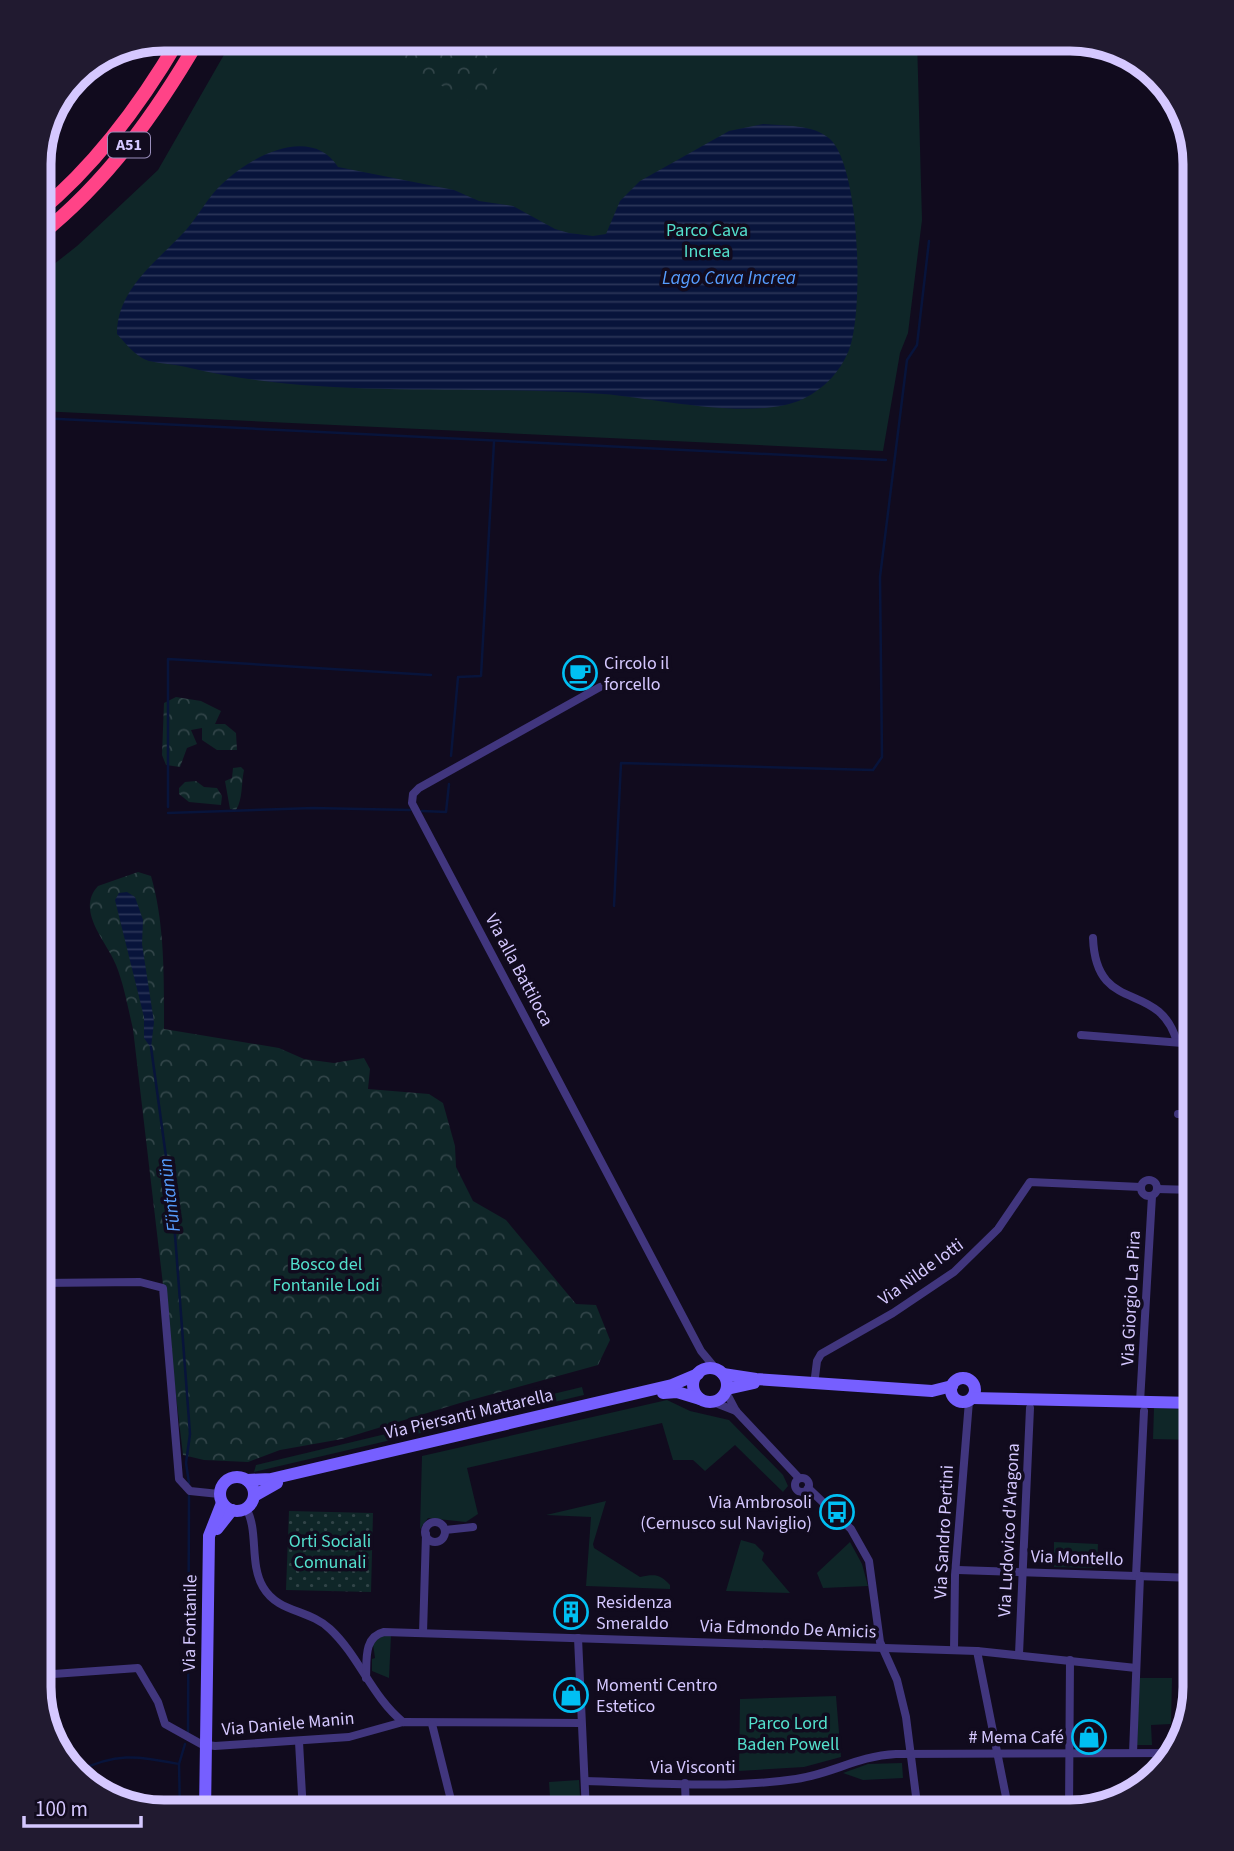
<svg xmlns="http://www.w3.org/2000/svg" width="1234" height="1851" font-family="'Source Sans 3',sans-serif">
  <style>
    .green { fill: #0f2628 }
    .forest { fill: url(#forest-crowns) }
    .garden { fill: url(#garden-dots) }
    .water { fill: url(#water-rules) }
    .lines { fill: none; stroke-linecap: round; stroke-linejoin: round }
    .stream { stroke: #08143b; stroke-width: 2.5 }
    .street { stroke: #41367e; stroke-width: 8 }
    .secondary { stroke: #765fff; stroke-width: 12 }
    .highway { stroke: #ff4387; stroke-width: 14 }
    .labels { text-anchor: middle; dominant-baseline: central; stroke-width: 7; stroke-linejoin: round; paint-order: stroke }
    .shield { fill: #110b1e; stroke: #9a8fbc; stroke-width: 2 }
    .shield-label { font-size: 16px; font-weight: bold; fill: #d5c8ff }
    .park-label { font-size: 18px; fill: #53e0cd; stroke: #110b1e }
    .poi-label { font-size: 18px; fill: #d5c8ff; stroke: #110b1e; text-anchor: start }
    .street-label { font-size: 18px; fill: #d5c8ff; stroke: #110b1e }
    .water-label { font-size: 19px; font-style: italic; fill: #569dff; stroke: #110b1e }
    .rim { fill: none; stroke: #d5c8ff; stroke-width: 9 }
  </style>
  <defs>
    <pattern id="forest-crowns" width="20" height="18" patternUnits="userSpaceOnUse" patternTransform="scale(1.75)"><rect width="20" height="18" fill="#0f2628"/><path d="M2 6a3 3 0 1 1 6 0M12 15a3 3 0 1 1 6 0" fill="none" stroke="#314448"/></pattern>
    <pattern id="garden-dots" width="8" height="8" patternUnits="userSpaceOnUse" patternTransform="scale(1.75)"><rect width="8" height="8" fill="#0f2628"/><path d="M2 2h.1M6 6h.1" fill="none" stroke="#314448" stroke-width="1.8" stroke-linecap="round"/></pattern>
    <pattern id="water-rules" width="6" height="5" patternUnits="userSpaceOnUse" patternTransform="scale(1.75)"><rect width="6" height="5" fill="#08143b"/><path d="M0 2.5h6" fill="none" stroke="#2b3558"/></pattern>
  </defs>
  <rect width="100%" height="100%" fill="#110b1e"/>
  <!-- green -->
  <g class="green">
    <path d="M233,39H917L922,220L908,333L900,353L883,451L39,411V276L77,246L158,170Z"/>
    <path d="M582,1387L584,1395L254,1472L256,1465Z"/>
    <path d="M667,1400L690,1411L729,1420L783,1475L788,1486L783,1492L735,1445L705,1471L693,1460H673L662,1423L467,1468L478,1514L466,1522L428,1518L420,1529L422,1456Z"/>
    <path d="M1154,1408L1195,1409V1440L1153,1439Z"/>
    <path d="M606,1501L593,1544L594,1548L640,1577C655,1574 660,1574 670,1585V1589L586,1586L591,1517L546,1515Z"/>
    <path d="M741,1540L755,1544L764,1553L762,1560L790,1593L726,1591Z"/>
    <path d="M850,1542L862,1564L868,1586L823,1588L817,1573Z"/>
    <path d="M1054,1542L1098,1544L1097,1568L1054,1567Z"/>
    <path d="M382,1635L391,1636L389,1678L372,1671V1659L375,1658L373,1644Z"/>
    <path d="M1139,1678H1172L1171,1724L1151,1725L1152,1745H1137Z"/>
    <path d="M836,1696L841,1757L804,1767L739,1771L740,1699Z"/>
    <path d="M902,1763L903,1778L863,1780L843,1773L868,1764Z"/>
    <path d="M579,1780L581,1812H551L549,1782Z"/>
  </g>
  <!-- forest -->
  <g class="forest">
    <path d="M398,39H496L500,53L488,110L381,54Z"/>
    <path d="M176,697L201,701L221,711L215,724H225L236,733L237,750H217L202,740V728L191,730L197,744L187,748L180,767L166,765L162,755L164,703Z"/>
    <path d="M241,767L244,770C241,784 243,799 236,810L230,809L225,781L232,778L233,768Z"/>
    <path d="M196,781L204,787L217,788L222,796L221,805L189,802L179,794V788L185,782Z"/>
    <path d="M138,872L151,876C165,924 164,979 164,1029L279,1048L304,1059L334,1063L364,1058L370,1069L368,1089L429,1094L443,1103L455,1146L456,1167L473,1201L506,1220L576,1304L596,1305L610,1340L598,1365L460,1403L342,1439L280,1450L248,1462L204,1460L183,1455L133,1029C128,1008 124,985 116,965C107,942 75,911 98,886Z"/>
  </g>
  <!-- garden -->
  <path class="garden" d="M289,1511L373,1513L371,1592L286,1590Z"/>
  <!-- water -->
  <g class="water">
    <path d="M763,124C783,126 814,124 830,139C860,167 864,311 849,350C840,372 825,388 803,399C754,422 657,398 603,394C465,384 321,400 186,367C174,364 161,364 149,361C137,358 125,343 117,334C117,288 158,261 186,230C199,215 208,197 222,184C249,157 311,124 338,167L454,190L479,201L513,206L555,229L569,233L593,236L606,234L620,201L640,181L729,131Z"/>
    <path d="M127,892L135,897L143,920L142,944L154,1022L151,1048L144,1038V1017L115,900L119,893Z"/>
  </g>
  <g class="lines">
    <!-- stream -->
    <g class="stream">
      <path d="M1058,39L1137,59"/>
      <path d="M39,418L886,460"/>
      <path d="M451,756L458,677L481,676L494,442"/>
      <path d="M168,807V659L431,675"/>
      <path d="M422,811L446,812L449,784"/>
      <path d="M168,813L313,808L410,810"/>
      <path d="M614,906L621,763L873,770L882,757L880,577L907,360L917,345L929,241"/>
      <path d="M151,1047L173,1208L190,1434L186,1463L189,1483"/>
      <path d="M188,1733L189,1496"/>
      <path d="M76,1772C117,1752 136,1756 179,1764"/>
      <path d="M180,1812L179,1764L185,1744"/>
    </g>
    <!-- street -->
    <g class="street">
      <path d="M600,687L419,788L413,794L412,803L701,1351L716,1369"/>
      <path d="M1093,938C1096,1017 1159,978 1177,1042"/>
      <path d="M1081,1035L1195,1044"/>
      <path d="M1178,1114L1195,1115"/>
      <circle cx="1149" cy="1188" r="8"/>
      <path d="M1157,1189L1195,1190"/>
      <path d="M39,1283L140,1282L163,1288L179,1479L190,1491L219,1494"/>
      <path d="M814,1385L817,1361L821,1354L893,1313L954,1272L998,1229L1030,1182L1141,1187"/>
      <path d="M726,1392L736,1411L799,1478"/>
      <path d="M713,1402L736,1411"/>
      <path d="M1140,1402L1152,1196"/>
      <circle cx="802" cy="1485" r="7"/>
      <path d="M808,1488L851,1529L869,1561L880,1642L897,1680L906,1717L918,1812"/>
      <path d="M246,1508C259,1531 249,1563 263,1587C278,1613 309,1609 330,1629C359,1656 372,1697 403,1722"/>
      <circle cx="435" cy="1532" r="10"/>
      <path d="M445,1530L473,1527"/>
      <path d="M958,1570L1195,1578"/>
      <path d="M1136,1576L1144,1411"/>
      <path d="M423,1633L426,1534"/>
      <path d="M578,1638L586,1812"/>
      <path d="M954,1650L955,1575L969,1401"/>
      <path d="M977,1651L1009,1812"/>
      <path d="M1019,1654L1030,1408"/>
      <path d="M39,1675L138,1668L158,1702L165,1724L201,1744L215,1746L349,1737L403,1722L580,1723"/>
      <path d="M366,1678C367,1661 363,1637 384,1632L977,1651L1136,1668"/>
      <path d="M432,1724L454,1812"/>
      <path d="M299,1742L303,1812"/>
      <path d="M1133,1753L1140,1576"/>
      <path d="M585,1781C654,1783 727,1789 796,1779C832,1774 857,1756 896,1754L1176,1753"/>
      <path d="M685,1783L686,1812"/>
      <path d="M1069,1812L1070,1660"/>
    </g>
    <!-- secondary -->
    <g class="secondary">
      <circle cx="710" cy="1385" r="17"/>
      <path d="M723,1374L756,1379L932,1391L952,1386"/>
      <circle cx="963" cy="1390" r="12"/>
      <path d="M727,1389L754,1383"/>
      <path d="M663,1393L677,1392L700,1399"/>
      <path d="M972,1398L1195,1403"/>
      <circle cx="237" cy="1494" r="17"/>
      <path d="M247,1480L271,1479L672,1385L698,1374"/>
      <path d="M254,1496L277,1483"/>
      <path d="M217,1529L232,1510"/>
      <path d="M205,1812L209,1536L222,1503"/>
    </g>
    <!-- highway -->
    <g class="highway">
      <path d="M39,212C97,164 141,104 179,39"/>
      <path d="M39,236C107,182 156,113 199,39"/>
    </g>
  </g>
  <!-- icons -->
  <defs>
    <g id="cafe-ring" transform="scale(1.75)"><circle r="9.5" fill="#110b1e" stroke="#00bff3" stroke-width="1.5"/><path d="M-5.5-4.5H6V0H3Q3 3.5 0 3.5H-2.5Q-5.5 3.5-5.5 0ZM3-3.2v2h1.7v-2ZM-6 4.5H4V6H-6Z" fill="#00bff3"/></g>
    <g id="bus-ring" transform="scale(1.75)"><circle r="9.5" fill="#110b1e" stroke="#00bff3" stroke-width="1.5"/><path d="M-5-6H5V4H4V6H2V4H-2V6H-4V4H-5ZM-3.5-4V0h7V-4ZM-3.5 1.2v1.5H-2V1.2ZM2 1.2v1.5H3.5V1.2Z" fill="#00bff3"/></g>
    <g id="building-ring" transform="scale(1.75)"><circle r="9.5" fill="#110b1e" stroke="#00bff3" stroke-width="1.5"/><path d="M-4-6H4V6H1V3H-1V6H-4ZM-2.5-4.3h1.7v1.8h-1.7ZM.8-4.3h1.7v1.8H.8ZM-2.5-1h1.7V.8h-1.7ZM.8-1h1.7V.8H.8Z" fill="#00bff3"/></g>
    <g id="shop-ring" transform="scale(1.75)"><circle r="9.5" fill="#110b1e" stroke="#00bff3" stroke-width="1.5"/><path d="M-5-2.5h2.3a2.7 3.5 0 0 1 5.4 0H5L5.5 6h-11ZM-1.5-2.5h3a1.5 2.3 0 0 0-3 0Z" fill="#00bff3"/></g>
  </defs>
  <g fill-rule="evenodd">
    <use href="#cafe-ring" x="580" y="673"/>
    <use href="#bus-ring" x="837" y="1512"/>
    <use href="#building-ring" x="571" y="1612"/>
    <use href="#shop-ring" x="571" y="1695"/>
    <use href="#shop-ring" x="1089" y="1737"/>
  </g>
  <g class="labels">
    <!-- shield labels -->
    <rect class="shield" x="108" y="132.5" width="42" height="25" rx="5"/>
    <g class="shield-label">
      <text x="129" y="145">A51</text>
    </g>
    <!-- park labels -->
    <g class="park-label">
      <text x="707" y="230">Parco Cava<tspan x="707" dy="21">Increa</tspan></text>
      <text x="326" y="1264">Bosco del<tspan x="326" dy="21">Fontanile Lodi</tspan></text>
      <text x="330" y="1541">Orti Sociali<tspan x="330" dy="21">Comunali</tspan></text>
      <text x="788" y="1723">Parco Lord<tspan x="788" dy="21">Baden Powell</tspan></text>
    </g>
    <!-- poi labels -->
    <g class="poi-label">
      <text x="604" y="663">Circolo il<tspan x="604" dy="21">forcello</tspan></text>
      <text x="812" y="1502" text-anchor="end">Via Ambrosoli<tspan x="812" dy="21">(Cernusco sul Naviglio)</tspan></text>
      <text x="596" y="1602">Residenza<tspan x="596" dy="21">Smeraldo</tspan></text>
      <text x="596" y="1685">Momenti Centro<tspan x="596" dy="21">Estetico</tspan></text>
      <text x="1064" y="1737" text-anchor="end"># Mema Café</text>
    </g>
    <!-- street labels -->
    <g class="street-label">
      <text transform="translate(519 970) rotate(62)">Via alla Battiloca</text>
      <text transform="translate(921 1272) rotate(-36)">Via Nilde Iotti</text>
      <text transform="translate(1131 1298) rotate(-87)">Via Giorgio La Pira</text>
      <text transform="translate(469 1414) rotate(-13)">Via Piersanti Mattarella</text>
      <text transform="translate(1009 1530) rotate(-87)">Via Ludovico d'Aragona</text>
      <text transform="translate(944 1532) rotate(-87)">Via Sandro Pertini</text>
      <text transform="translate(1077 1558) rotate(2)">Via Montello</text>
      <text transform="translate(190 1623) rotate(-89)">Via Fontanile</text>
      <text transform="translate(788 1629) rotate(2)">Via Edmondo De Amicis</text>
      <text transform="translate(288 1724) rotate(-5)">Via Daniele Manin</text>
      <text x="693" y="1767">Via Visconti</text>
    </g>
    <!-- water labels -->
    <g class="water-label">
      <text x="729" y="278">Lago Cava Increa</text>
      <text transform="translate(170 1195) rotate(-97)">Füntanün</text>
    </g>
  </g>
  <!-- crop -->
  <path d="M0 0H1234V1851H0ZM164 51H1070A113 113 0 0 1 1183 164V1687A113 113 0 0 1 1070 1800H164A113 113 0 0 1 51 1687V164A113 113 0 0 1 164 51Z" fill="#211a30" fill-rule="evenodd"/>
  <path class="rim" d="M164 51H1070A113 113 0 0 1 1183 164V1687A113 113 0 0 1 1070 1800H164A113 113 0 0 1 51 1687V164A113 113 0 0 1 164 51Z"/>
  <!-- scale -->
  <path d="M24 1816v10h117v-10" fill="none" stroke="#d5c8ff" stroke-width="3.5"/>
  <text x="35" y="1816" font-size="21" fill="#d5c8ff" stroke="#110b1e" stroke-width="5" paint-order="stroke">100 m</text>
</svg>
